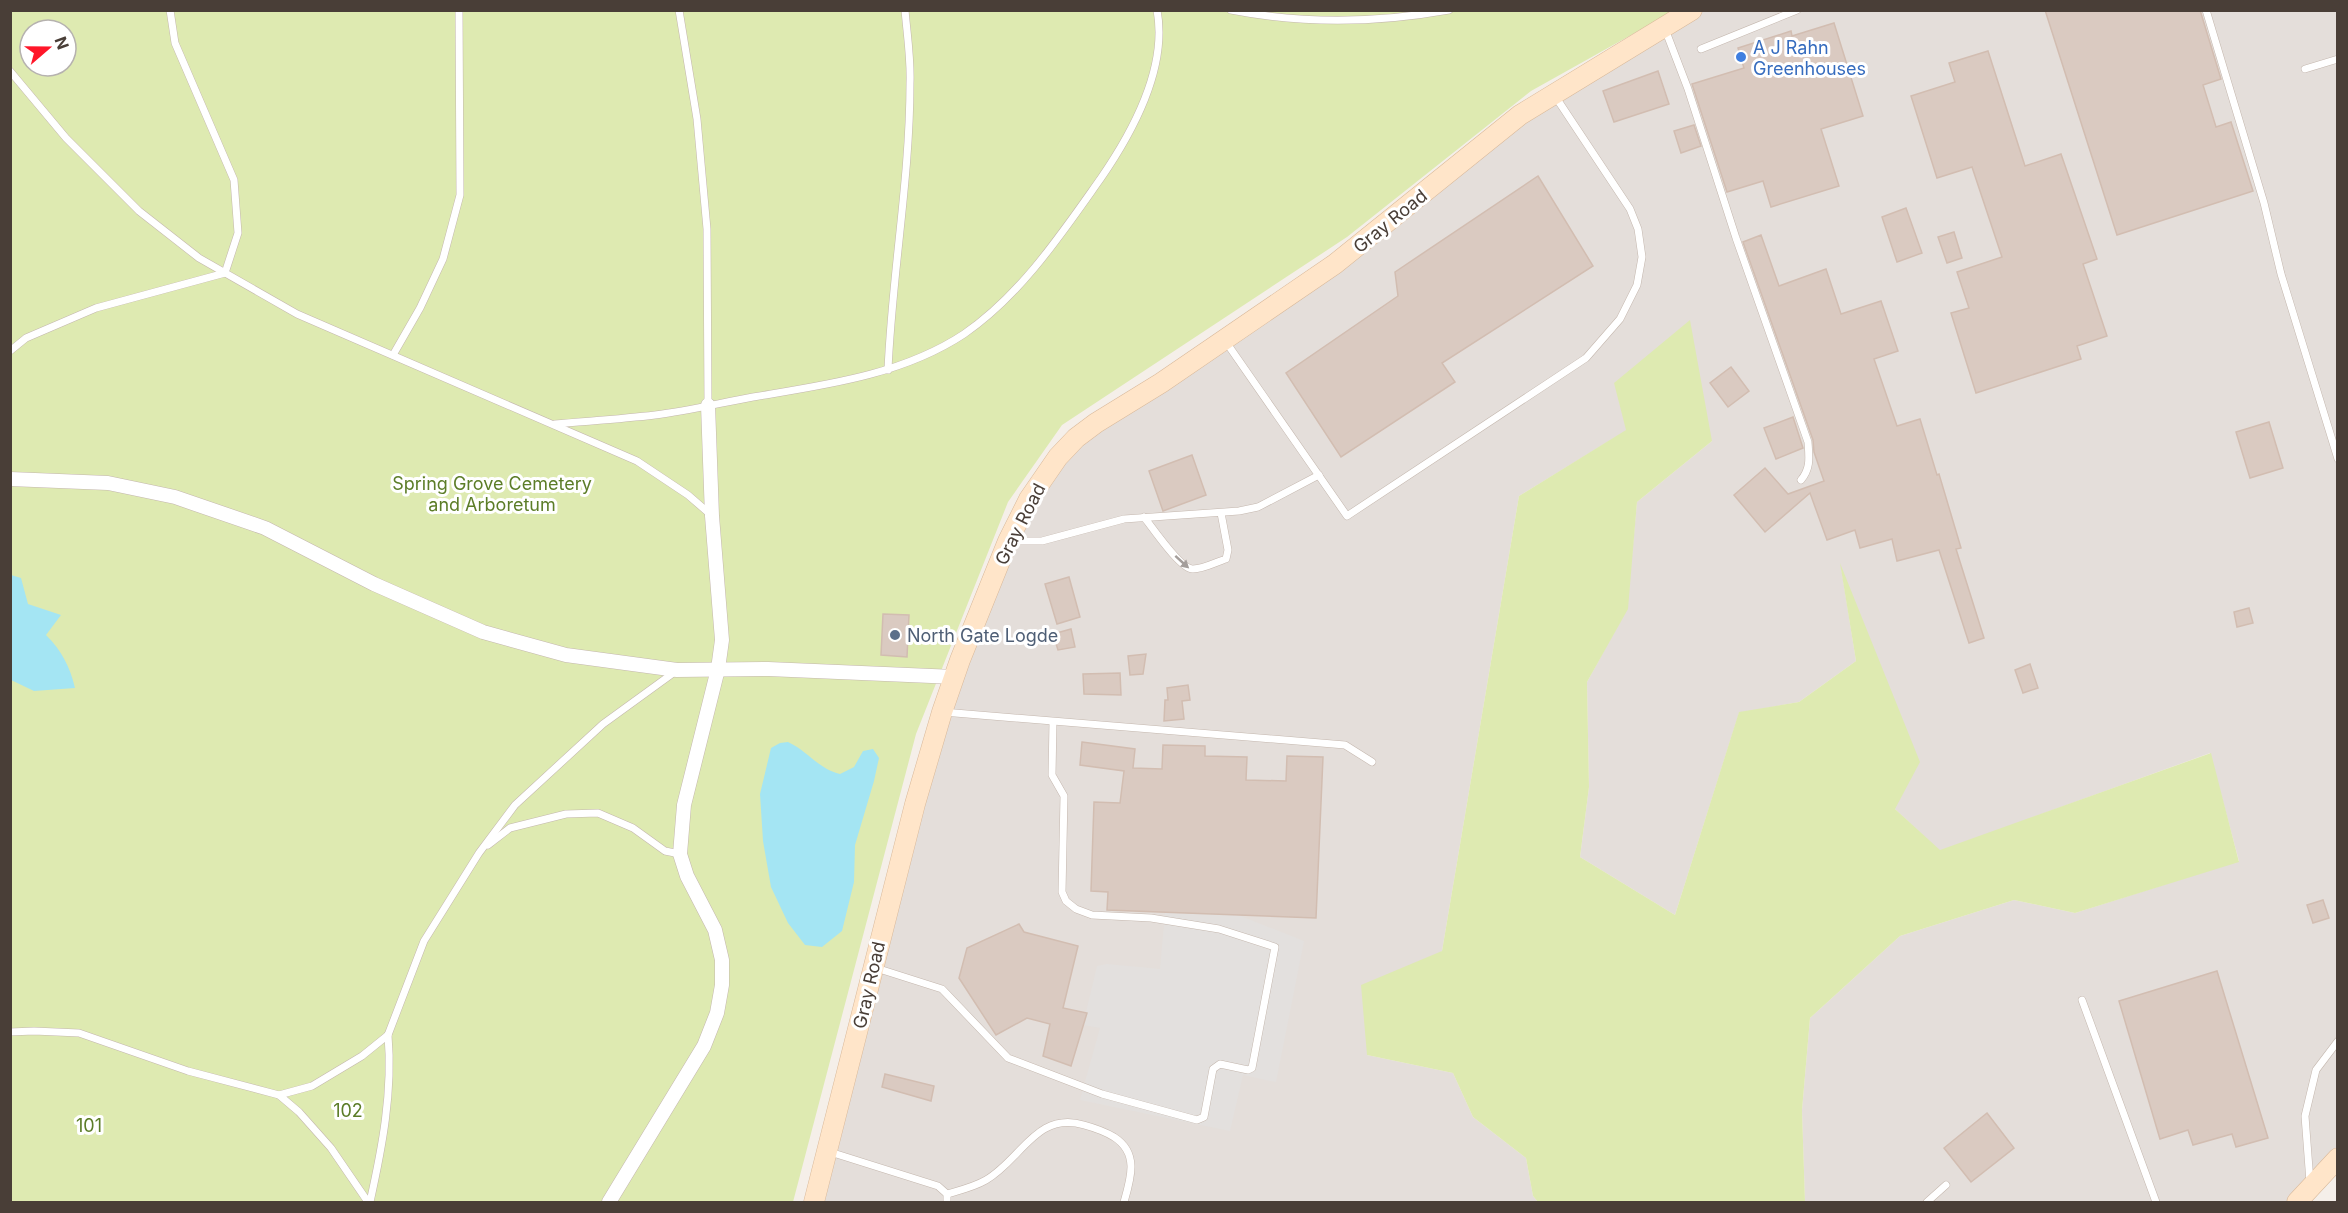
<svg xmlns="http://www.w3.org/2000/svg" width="2348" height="1213" font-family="Inter,sans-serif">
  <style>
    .industrial { fill: #e4deda }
    .green { fill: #deeab1; fill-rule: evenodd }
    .parking { fill: #e3e0de }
    .water { fill: #a4e5f3 }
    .building { fill: #dacac1; stroke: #d2bdb1; stroke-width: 1.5 }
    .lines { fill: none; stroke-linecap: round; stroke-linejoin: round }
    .lane-casing { stroke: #c4b7ae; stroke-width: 8 }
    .street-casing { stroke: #c4b7ae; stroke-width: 15 }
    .secondary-casing { stroke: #d9b99a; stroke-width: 21 }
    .lane { stroke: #fff; stroke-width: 7 }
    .street { stroke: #fff; stroke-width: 14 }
    .secondary { stroke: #ffe5c9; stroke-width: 20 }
    .oneway { fill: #a49e9b }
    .shop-dot { fill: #3f7fe0; stroke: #fff; stroke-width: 2 }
    .service-dot { fill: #5c6f8a; stroke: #fff; stroke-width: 2 }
    .labels { text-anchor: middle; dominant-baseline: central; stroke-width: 6; stroke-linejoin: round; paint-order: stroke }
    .shop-label { font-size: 18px; fill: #366cbe; stroke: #fff; text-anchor: start }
    .street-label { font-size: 18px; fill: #493e37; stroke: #fff }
    .park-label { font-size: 18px; fill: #5c7d28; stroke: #fff }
    .service-label { font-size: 18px; fill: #4e5e75; stroke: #fff; text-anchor: start }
  </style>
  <rect width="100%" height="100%" fill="#f5efe9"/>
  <!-- industrial -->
  <path class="industrial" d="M1692,11H2337L2338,1158L2297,1202H1805L1802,1110L1810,1018L1900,936L2014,900L2075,913L2239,861L2210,753L1940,851L1895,809L1841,567L1856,661L1799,702L1739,713L1675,915L1580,857L1589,787L1587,682L1627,609L1637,502L1712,441L1627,430L1519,496L1442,951L1367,1055L1453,1073L1473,1117L1526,1158L1533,1196L1538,1202H814L960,660L1058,457L1161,383L1520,114Z"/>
  <!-- green -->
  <g class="green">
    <path d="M10,11H1674L1531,91L1347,237L1062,425L1008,502L916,734L793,1202H11ZM30,30H66V66H30Z"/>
    <path d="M1690,320L1712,441L1637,502L1628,609L1587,682L1589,787L1580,857L1675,915L1739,712L1799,702L1856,661L1840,563L1920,762L1895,809L1940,850L2211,753L2239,862L2075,913L2014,900L1900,936L1810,1018L1802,1110L1805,1202H1538L1533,1196L1526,1158L1473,1117L1453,1073L1367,1055L1361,985L1442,951L1519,496L1626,430L1614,383Z"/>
  </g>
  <!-- parking -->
  <path class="parking" d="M1165,913L1238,915L1304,941L1276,1082L1243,1075L1230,1131L1080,1100L1100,1028L1083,1025L1097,966L1107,964L1160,969Z"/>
  <!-- water -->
  <g class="water">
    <path d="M11,575L21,578L28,604L61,615L46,635C62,651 70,667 75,688L34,691L11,680Z"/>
    <path d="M788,742C809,752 817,768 840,774L854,767L863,751L873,749L879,758L874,781L855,845L854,882L842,931L822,947L805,945L788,923L771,887L763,841L760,794L771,748L780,743Z"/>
  </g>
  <!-- building -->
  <g class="building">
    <path d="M2045,10H2200L2221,79L2203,85L2216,127L2231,122L2253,191L2117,235Z"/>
    <path d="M1834,23L1863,116L1821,129L1839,186L1771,207L1763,181L1727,192L1692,84L1744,68L1738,48L1791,31L1792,36Z"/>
    <path d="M1988,51L2025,166L2061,154L2097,259L2083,264L2107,336L2077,346L2081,359L1976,393L1951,313L1969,308L1957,272L2002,257L1972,167L1937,178L1911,96L1955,82L1949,63Z"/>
    <path d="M1658,71L1669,104L1614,122L1603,91Z"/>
    <path d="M1694,125L1701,146L1681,153L1674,131Z"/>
    <path d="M1538,176L1593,266L1442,363L1455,382L1341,457L1286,373L1398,296L1395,272Z"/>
    <path d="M1906,208L1922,253L1897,262L1882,217Z"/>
    <path d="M1954,232L1962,258L1947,263L1938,237Z"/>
    <path d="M1761,235L1779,286L1826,269L1841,314L1881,301L1898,351L1874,359L1897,426L1920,419L1937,475L1939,474L1961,548L1956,549L1984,638L1969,643L1939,550L1897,561L1892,539L1860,548L1855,530L1827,540L1810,493L1765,532L1734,495L1765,468L1788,494L1824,481L1814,452L1813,440L1743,242Z"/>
    <path d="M1731,367L1749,391L1728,407L1710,383Z"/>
    <path d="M1793,417L1803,448L1776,459L1764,428Z"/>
    <path d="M2269,422L2283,468L2250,478L2236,432Z"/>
    <path d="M1192,455L1206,495L1163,511L1149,471Z"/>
    <path d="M1069,577L1080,617L1057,624L1045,584Z"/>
    <path d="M2249,608L2253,623L2237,627L2234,612Z"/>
    <path d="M883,614L909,615L907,657L881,655Z"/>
    <path d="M1071,629L1075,647L1058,650L1053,634Z"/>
    <path d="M1146,654L1143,674L1130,675L1128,656Z"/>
    <path d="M2030,664L2038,688L2023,693L2015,670Z"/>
    <path d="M1120,673L1121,695L1084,694L1083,674Z"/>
    <path d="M1188,685L1190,700L1182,701L1184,719L1164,721L1165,700H1168L1167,688Z"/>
    <path d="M1082,742L1135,749L1133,768L1162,769L1163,745L1205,746V756L1247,757L1246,780L1286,781L1287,756L1323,757L1316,918L1107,910L1108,892L1091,891L1094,802L1120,803L1124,771L1080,765Z"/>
    <path d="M2323,900L2329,918L2313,923L2307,905Z"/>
    <path d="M1019,924L1024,932L1078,946L1063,1008L1087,1013L1071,1066L1043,1056L1050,1024L1027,1018L996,1035L959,978L967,948Z"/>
    <path d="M2217,971L2268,1138L2236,1147L2232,1134L2193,1145L2188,1130L2160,1139L2119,1001Z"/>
    <path d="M885,1074L934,1086L931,1101L882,1087Z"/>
    <path d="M1987,1113L2014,1148L1971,1182L1944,1148Z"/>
  </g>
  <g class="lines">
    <!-- lane casing -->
    <g class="lane-casing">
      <g id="lane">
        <path d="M679,10L697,119L707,229L708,405"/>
        <path d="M1231,10C1302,24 1377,23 1449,10"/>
        <path d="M2206,10L2264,203L2281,274L2338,459"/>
        <path d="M1665,29L1688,89L1736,238L1808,442C1809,457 1811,468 1801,480"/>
        <path d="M1701,49L1797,10"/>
        <path d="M2305,69L2338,59"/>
        <path d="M10,71L66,138L139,211L199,258L297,314L637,461L688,495L710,514"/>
        <path d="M1226,342L1347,516L1586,358L1620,319L1637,285L1642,257L1638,229L1630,209L1555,96"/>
        <path d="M10,351L26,338L96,308L225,273L238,233L234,180L175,43L170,10"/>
        <path d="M393,355L420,308L443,259L460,195L459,10"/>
        <path d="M888,370C892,274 910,179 910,83C911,59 907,34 905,10"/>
        <path d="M555,424C588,421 622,419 655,415C688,411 720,403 753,397C825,385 902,375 964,334C1021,295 1062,233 1101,178C1132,133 1168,68 1157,10"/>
        <path d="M1144,517C1152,527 1181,570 1193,569C1204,569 1216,562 1226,559L1228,550L1221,513"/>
        <path d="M1011,541H1042L1124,519L1239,511L1258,507L1319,475"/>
        <path d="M943,712L1345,745L1372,762"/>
        <path d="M488,845L510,828L566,814L598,813L633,828L665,851L680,854"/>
        <path d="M876,968L942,989L1008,1058L1102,1094L1197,1120L1204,1117L1213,1069L1220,1064L1248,1070L1252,1068L1275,947L1219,929L1151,918L1092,915L1076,909L1066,901L1062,892L1064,796L1052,775L1053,722"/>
        <path d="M2082,1000L2156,1202"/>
        <path d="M10,1032L34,1031L79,1033L188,1071L279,1095L299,1112L331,1148L368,1202"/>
        <path d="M279,1095L312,1086L362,1056L388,1035L424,941L479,853L515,805L603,724L676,671"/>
        <path d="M830,1152L938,1186L947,1194V1202"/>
        <path d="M2310,1182L2305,1116L2316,1070L2338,1041"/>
        <path d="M947,1194C961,1190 974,1187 986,1180C1022,1159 1036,1111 1084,1125C1095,1128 1104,1131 1114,1137C1139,1153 1131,1178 1124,1202"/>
        <path d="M370,1202C382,1148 393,1092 388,1035"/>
        <path d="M1927,1202L1946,1185"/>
      </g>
    </g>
    <!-- street casing -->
    <g class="street-casing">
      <g id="street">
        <path d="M10,479L108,483L175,497L265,528L374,584L483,632L566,655L677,670L768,669L955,677"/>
        <path d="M609,1202L704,1046L717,1013L722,985V960L715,930L687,876L680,854L684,805L718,669L722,640L712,516L708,405"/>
      </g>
    </g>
    <!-- secondary casing -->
    <g class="secondary-casing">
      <g id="secondary">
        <path d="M814,1202L915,804L942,712L960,660L1008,541L1029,499L1058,457L1076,438L1096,423L1161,383L1335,264L1520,115L1692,10"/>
        <path d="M2297,1202L2338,1158"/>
      </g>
    </g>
    <!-- lane -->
    <use href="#lane" class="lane"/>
    <!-- street -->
    <use href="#street" class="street"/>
    <!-- secondary -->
    <use href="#secondary" class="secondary"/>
  </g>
  <!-- one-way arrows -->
  <defs><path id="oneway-solid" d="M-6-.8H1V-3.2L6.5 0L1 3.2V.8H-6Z" transform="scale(1.5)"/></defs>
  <use class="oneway" href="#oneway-solid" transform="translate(1182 562) rotate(42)"/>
  <!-- markers -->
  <circle class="shop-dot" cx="1741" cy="57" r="6"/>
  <circle class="service-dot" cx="895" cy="635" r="6"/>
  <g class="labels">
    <!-- shop labels -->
    <g class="shop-label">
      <text x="1753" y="47">A J Rahn<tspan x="1753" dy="21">Greenhouses</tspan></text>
    </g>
    <!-- street labels -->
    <g class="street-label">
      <text transform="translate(1390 221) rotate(-39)">Gray Road</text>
      <text transform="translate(1020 524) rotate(-63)">Gray Road</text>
      <text transform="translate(869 985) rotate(-77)">Gray Road</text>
    </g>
    <!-- park labels -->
    <g class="park-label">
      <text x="492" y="483">Spring Grove Cemetery<tspan x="492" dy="21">and Arboretum</tspan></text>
      <text x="348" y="1110">102</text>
      <text x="89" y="1125">101</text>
    </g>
    <!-- service labels -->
    <g class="service-label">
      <text x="907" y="635">North Gate Logde</text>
    </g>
  </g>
  <!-- border -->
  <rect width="2348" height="1213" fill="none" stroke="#493e37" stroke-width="24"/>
  <!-- north arrow -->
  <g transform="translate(48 48) rotate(70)"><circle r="28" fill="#ffffff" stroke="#b6b2af" stroke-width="1.5"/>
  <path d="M0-4.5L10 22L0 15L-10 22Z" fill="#ff1629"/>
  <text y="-9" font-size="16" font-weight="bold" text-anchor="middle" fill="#493e37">N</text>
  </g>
</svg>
